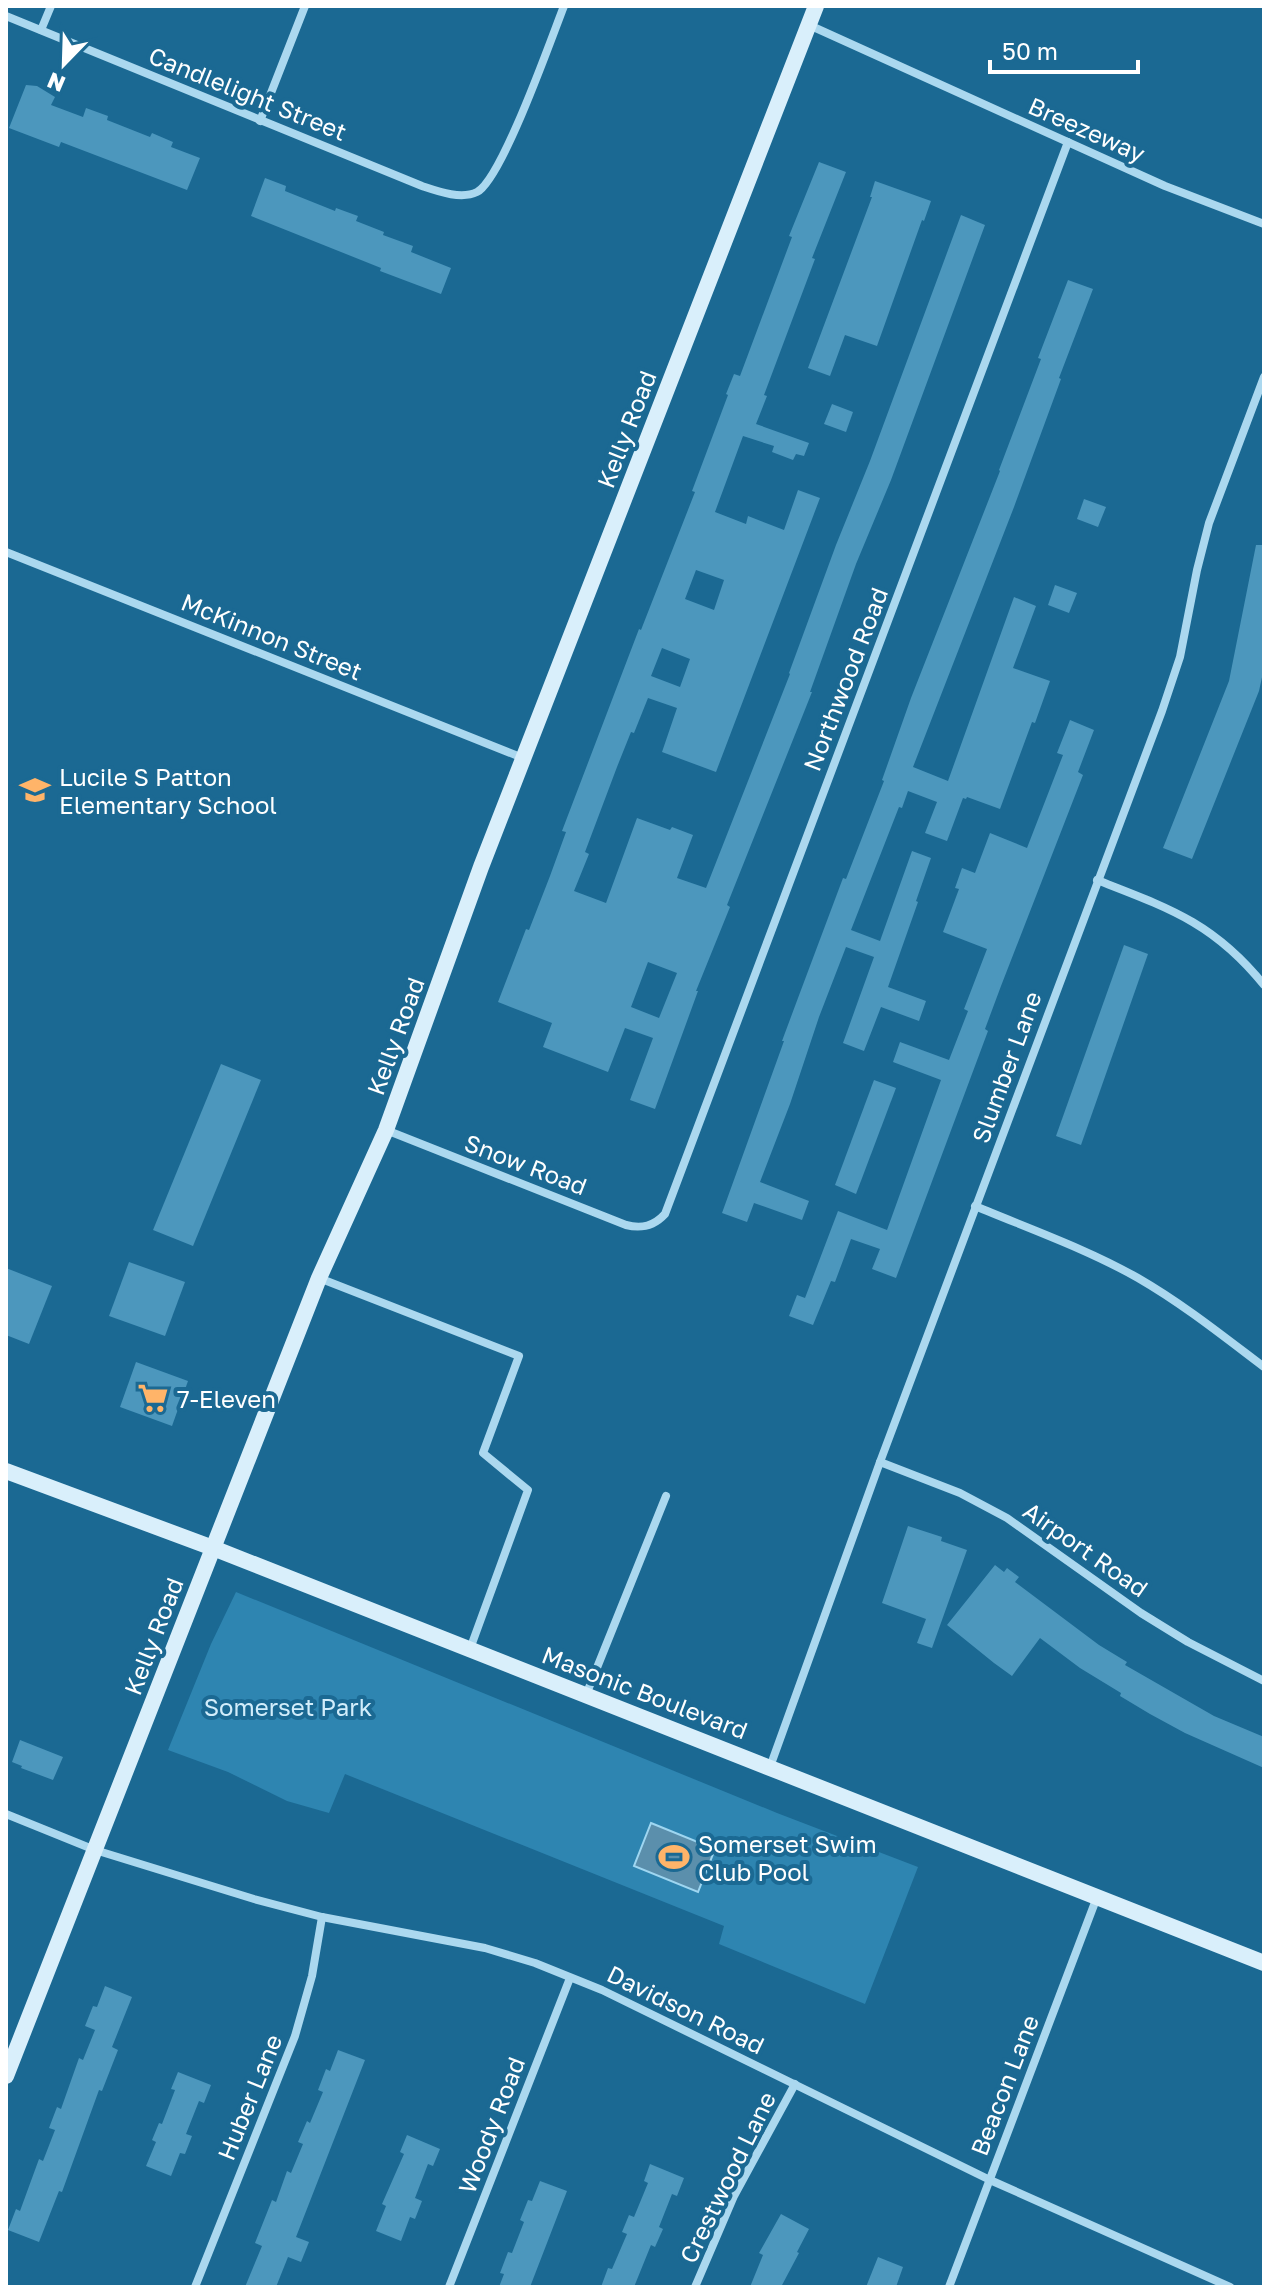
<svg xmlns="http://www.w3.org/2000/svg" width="1270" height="2293" font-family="'Golos Text',sans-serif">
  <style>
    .green { fill: #2e85b1 }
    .water { fill: #5b8fac; stroke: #9ed6f1; stroke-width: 2 }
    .building { fill: #4c97bd; fill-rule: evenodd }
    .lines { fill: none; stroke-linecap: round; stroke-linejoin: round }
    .street { stroke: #abd8ef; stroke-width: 8 }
    .secondary { stroke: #d9effb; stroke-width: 16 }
    .labels { text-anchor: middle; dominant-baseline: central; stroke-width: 8; stroke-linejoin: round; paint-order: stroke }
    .street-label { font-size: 24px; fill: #fff; stroke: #1b6993 }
    .poi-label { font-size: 24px; fill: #fff; stroke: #1b6993; text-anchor: start }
    .park-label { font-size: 24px; fill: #d2edfb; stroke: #1b6993 }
  </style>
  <rect width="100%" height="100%" fill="#1b6993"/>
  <!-- green -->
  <path class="green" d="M236,1592L777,1813L918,1867L865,2004L719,1944L724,1926L345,1774L329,1813L287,1801L228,1772L168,1750L211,1644Z"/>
  <!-- water -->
  <path class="water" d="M651,1823L715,1849L698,1892L634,1866Z"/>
  <!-- building -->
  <g class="building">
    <path d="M26,85L37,86L55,97L51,105L83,117L86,108L108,116L107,120L150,137L152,133L173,142L171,147L200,158L187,190L61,142L59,147L9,128Z"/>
    <path d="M819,162L846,172L812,258L815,259L764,395L767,396L756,424L809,443L804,456L796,454L793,460L772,452L774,446L743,436L715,512L746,524L748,516L784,530L798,490L820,498L716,772L662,752L677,708L648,698L634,733L631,732L617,767L585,852L589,854L574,891L606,903L637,818L670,830L672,827L693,835L677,878L706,888L790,674L789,673L836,545L870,461L961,215L985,225L891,480L856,564L810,692H812L727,905L730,907L696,991H698L655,1109L630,1100L653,1038L625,1028L608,1072L543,1047L552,1023L498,1002L526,929L529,930L550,876L566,832L562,831L639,629L641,630L695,492L692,491L728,395L726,394L734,374L740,376L792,237L789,236ZM696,570L724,580L714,610L685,599ZM662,648L690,659L680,687L651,676ZM648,962L677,973L659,1018L631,1007Z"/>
    <path d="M265,178L286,186L285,191L335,211L336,208L358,216L356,221L384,232L383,235L413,246L411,252L451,268L441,294L380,271L381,268L251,216Z"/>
    <path d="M875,181L931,201L924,221L922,220L877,346L845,335L830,376L808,368L872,197H870Z"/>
    <path d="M1068,280L1093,289L1059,378L1061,379L1014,507L913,767L948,781L1014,597L1036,606L1013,668L1050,681L1035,723L1032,722L1000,809L967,797L966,799L963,798L947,841L925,833L937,802L908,791L902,808L899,807L851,930L880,941L912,851L931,858L916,901L918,902L888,987L926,1001L919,1021L881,1007L864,1051L843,1043L874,957L846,947L819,1017L790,1104L760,1182L809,1201L802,1220L754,1203L747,1222L722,1213L784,1041H782L798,998L843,878L846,879L884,781L882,780L911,698L1000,471L999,470L1041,359L1038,358Z"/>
    <path d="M832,404L853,412L846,432L824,424Z"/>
    <path d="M1084,499L1106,507L1098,527L1077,519Z"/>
    <path d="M1256,545H1264V668L1259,691L1192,859L1163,848L1229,681Z"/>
    <path d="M1055,585L1077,593L1069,613L1048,605Z"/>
    <path d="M1070,720L1094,730L1078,772L1083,775L1001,986L985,1029L988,1031L896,1278L872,1269L880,1249L851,1239L835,1282L831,1281L813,1325L789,1316L797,1295L805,1298L838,1211L887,1230L941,1080L893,1062L900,1042L949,1060L968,1011L964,1009L987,949L943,932L959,889L955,888L962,868L975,873L990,833L1027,848L1063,755L1057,753Z"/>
    <path d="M1124,945L1148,954L1081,1145L1056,1136Z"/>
    <path d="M221,1064L261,1080L193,1246L153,1230Z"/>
    <path d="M874,1080L896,1088L856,1194L835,1185Z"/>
    <path d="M129,1262L185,1282L165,1336L109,1316Z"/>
    <path d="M6,1268L52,1286L29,1344L6,1335Z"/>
    <path d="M136,1362L188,1381L172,1426L120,1407Z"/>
    <path d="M908,1526L942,1537L941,1541L967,1550L932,1648L917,1643L926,1619L882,1603Z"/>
    <path d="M995,1565L1004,1572L1007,1568L1019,1577L1015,1582L1099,1645L1127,1662L1125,1665L1214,1716L1264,1737V1768L1185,1733L1150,1714L1120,1696L1121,1693L1080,1668L1040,1638L1012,1676L994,1663L947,1625Z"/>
    <path d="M20,1740L63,1757L53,1780L21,1768L22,1766L12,1762Z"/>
    <path d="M105,1986L132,1997L112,2047L118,2050L102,2091L99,2090L62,2192L59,2191L39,2242L8,2230L16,2209L20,2211L39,2159L43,2161L55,2130L49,2128L57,2107L61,2109L79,2058L83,2060L95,2030L85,2026L93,2006L97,2007Z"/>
    <path d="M338,2050L365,2060L296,2237L309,2242L301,2262L288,2257L276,2287H245L262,2246L255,2243L272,2200L276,2202L287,2171L291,2173L303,2144L298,2142L307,2121L310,2123L323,2092L318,2090L326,2069L330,2071Z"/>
    <path d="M178,2072L211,2085L204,2103L199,2101L186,2134L192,2136L185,2154L180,2153L171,2176L146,2166L156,2142L152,2140L159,2123L162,2124L175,2090L171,2089Z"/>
    <path d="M407,2135L440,2149L433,2166L428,2164L415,2198L422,2201L415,2219L410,2217L401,2241L376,2231L386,2206L382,2204L404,2154L400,2152Z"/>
    <path d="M650,2164L684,2178L677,2196L672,2194L659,2227L663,2229L655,2247L651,2245L634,2287H601L608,2268L612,2269L627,2234L622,2232L629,2215L634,2217L648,2183L644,2181Z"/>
    <path d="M540,2181L567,2191L547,2243L530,2287H499L504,2274L500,2273L508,2252L512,2253L524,2222L520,2220L528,2200L532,2201Z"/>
    <path d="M781,2214L809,2229L797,2252L799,2253L781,2287H750L763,2255L759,2253Z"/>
    <path d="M878,2257L903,2267L896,2287H866Z"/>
  </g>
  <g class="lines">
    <!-- street -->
    <g class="street">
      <path d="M6,16L422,186C437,191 461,200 477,192C502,179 551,39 564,6"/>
      <path d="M809,25L1165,186L1264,224"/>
      <path d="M41,30L51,6"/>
      <path d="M260,121L305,6"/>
      <path d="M6,552L523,758"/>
      <path d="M1097,880C1169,908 1214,923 1264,985"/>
      <path d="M386,1130L626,1225C642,1229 654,1226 665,1214L1068,142"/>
      <path d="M975,1206C1030,1229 1087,1249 1138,1278C1183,1304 1223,1336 1264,1367"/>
      <path d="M319,1278L519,1356L483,1453L528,1490L470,1649"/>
      <path d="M880,1462L960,1493L1007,1518L1141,1613L1188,1642L1264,1681"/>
      <path d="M586,1695L666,1496"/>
      <path d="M770,1767L880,1462L1162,711L1180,657L1197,570L1209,523L1264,377"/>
      <path d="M6,1814L95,1850L254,1899L322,1917L485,1948L535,1963L602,1990L990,2180L1230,2287"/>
      <path d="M195,2287L295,2036L312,1976L322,1917"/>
      <path d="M449,2287L570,1978"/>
      <path d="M695,2287L734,2196L795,2084"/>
      <path d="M949,2287L1097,1897"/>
    </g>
    <!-- secondary -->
    <g class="secondary">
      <path d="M6,1471L213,1548L1264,1963"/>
      <path d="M6,2076L319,1278L386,1130L481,867L816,6"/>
    </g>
  </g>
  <!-- icons -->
  <defs>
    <g id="school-bare" transform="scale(2.4)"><path d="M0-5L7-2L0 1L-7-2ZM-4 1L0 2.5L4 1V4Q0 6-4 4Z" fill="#ffb469" stroke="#1b6993" stroke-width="2.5" paint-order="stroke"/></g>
    <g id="supermarket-bare" transform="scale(2.4)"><path d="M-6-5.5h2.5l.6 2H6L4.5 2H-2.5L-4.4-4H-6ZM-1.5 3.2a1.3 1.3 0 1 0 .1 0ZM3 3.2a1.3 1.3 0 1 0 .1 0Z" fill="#ffb469" stroke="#1b6993" stroke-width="2.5" paint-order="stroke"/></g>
    <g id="stadium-bare" transform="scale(2.4)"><path d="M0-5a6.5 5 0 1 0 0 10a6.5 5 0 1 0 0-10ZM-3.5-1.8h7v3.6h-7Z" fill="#ffb469" stroke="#1b6993" stroke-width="2.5" paint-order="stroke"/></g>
  </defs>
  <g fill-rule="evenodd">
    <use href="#school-bare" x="35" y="790"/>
    <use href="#supermarket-bare" x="153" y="1398"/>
    <use href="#stadium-bare" x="674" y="1857"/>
  </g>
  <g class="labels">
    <!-- street labels -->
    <g class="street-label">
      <text transform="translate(248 93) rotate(22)">Candlelight Street</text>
      <text transform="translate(1087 129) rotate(24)">Breezeway</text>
      <text transform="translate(626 429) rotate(-69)">Kelly Road</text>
      <text transform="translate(272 636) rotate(22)">McKinnon Street</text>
      <text transform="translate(845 679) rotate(-69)">Northwood Road</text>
      <text transform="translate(395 1036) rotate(-70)">Kelly Road</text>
      <text transform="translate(1006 1067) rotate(-70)">Slumber Lane</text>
      <text transform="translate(526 1164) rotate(21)">Snow Road</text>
      <text transform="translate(1086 1549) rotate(35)">Airport Road</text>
      <text transform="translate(153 1636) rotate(-69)">Kelly Road</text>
      <text transform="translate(645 1692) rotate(21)">Masonic Boulevard</text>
      <text transform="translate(686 2009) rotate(26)">Davidson Road</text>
      <text transform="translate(1004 2085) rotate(-69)">Beacon Lane</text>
      <text transform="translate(249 2097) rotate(-68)">Huber Lane</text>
      <text transform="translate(491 2125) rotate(-69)">Woody Road</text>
      <text transform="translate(727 2177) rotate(-64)">Crestwood Lane</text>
    </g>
    <!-- poi labels -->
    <g class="poi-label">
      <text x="59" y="776">Lucile S Patton<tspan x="59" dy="28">Elementary School</tspan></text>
      <text x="177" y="1398">7-Eleven</text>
      <text x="698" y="1843">Somerset Swim<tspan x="698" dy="28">Club Pool</tspan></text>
    </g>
    <!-- park labels -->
    <g class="park-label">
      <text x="288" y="1706">Somerset Park</text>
    </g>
  </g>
  <!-- border -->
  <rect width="1270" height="2293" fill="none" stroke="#ffffff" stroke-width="16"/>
  <!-- north arrow -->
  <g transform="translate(64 64) rotate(203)" stroke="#1b6993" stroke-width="6" paint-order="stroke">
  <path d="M0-6L14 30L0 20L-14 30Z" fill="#ffffff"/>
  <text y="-12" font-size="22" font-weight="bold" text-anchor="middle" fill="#ffffff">N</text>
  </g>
  <!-- scale -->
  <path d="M990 60v12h148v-12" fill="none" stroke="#ffffff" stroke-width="4"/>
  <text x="1002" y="60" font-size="24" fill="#ffffff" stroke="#1b6993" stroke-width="6" paint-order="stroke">50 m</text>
</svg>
